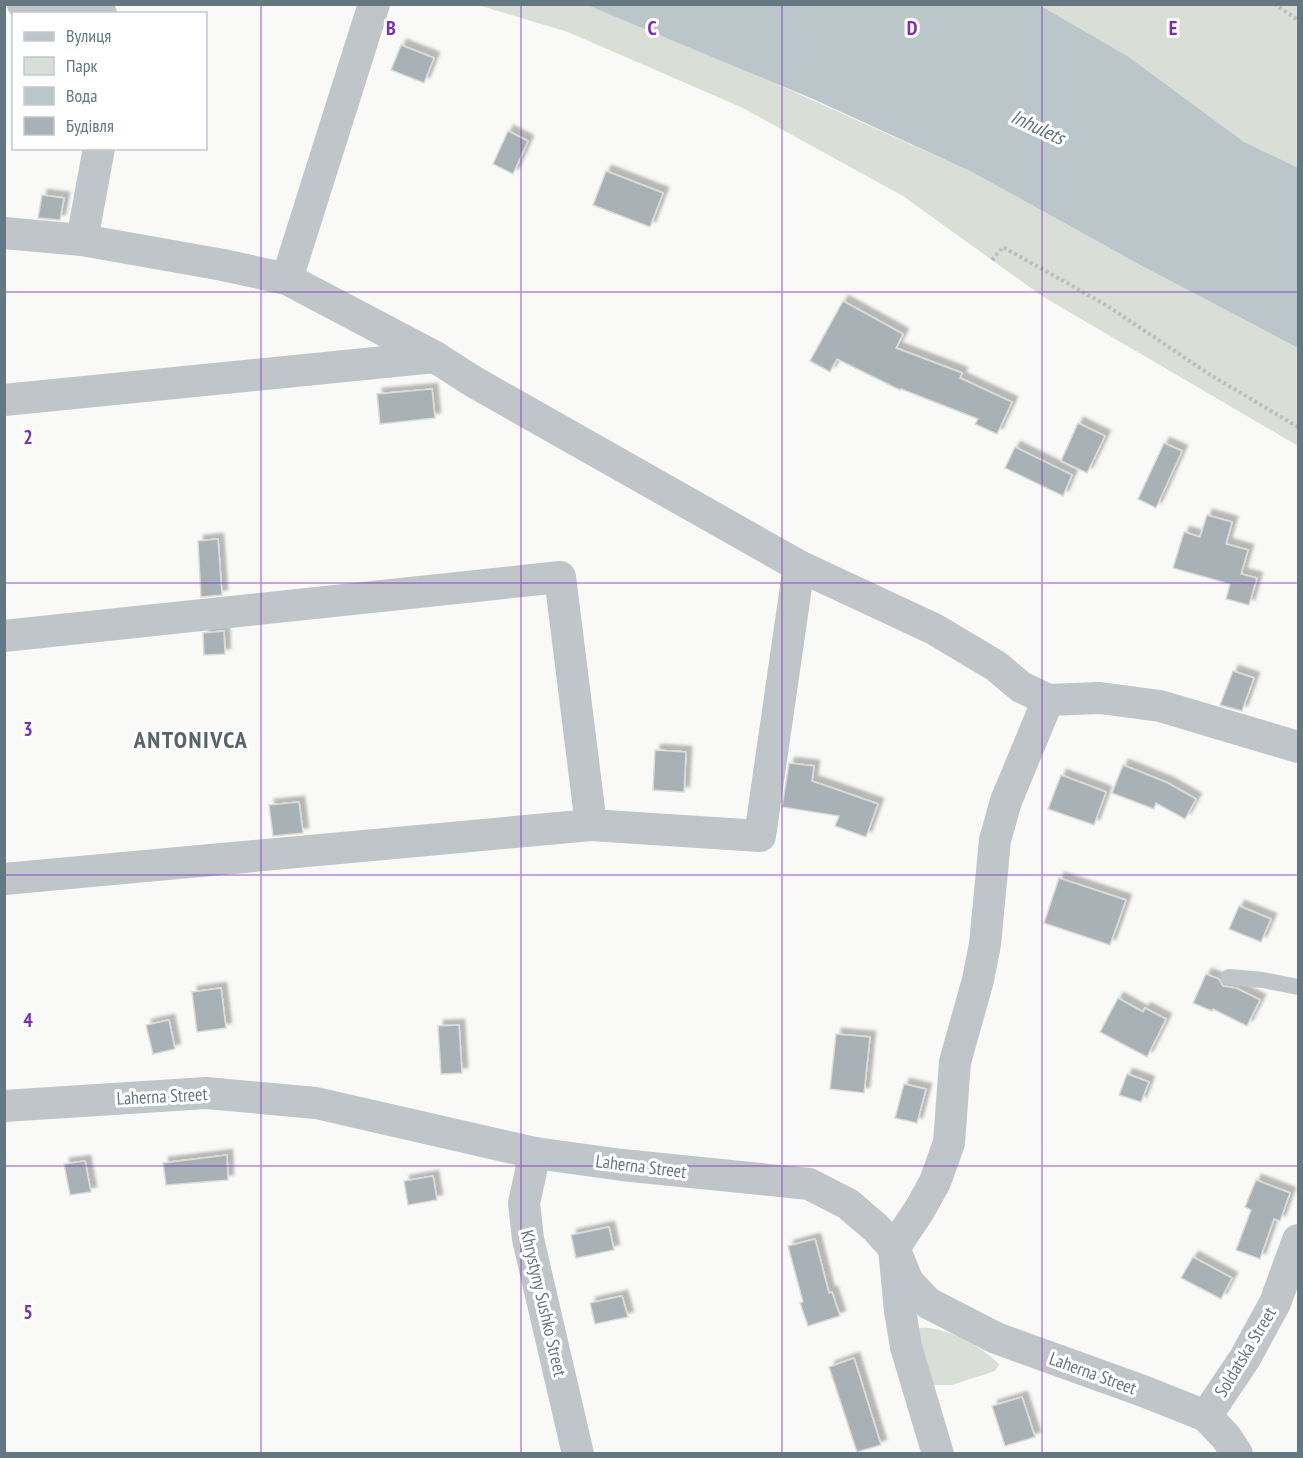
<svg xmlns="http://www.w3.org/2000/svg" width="1303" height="1458" font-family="'PT Sans Narrow',sans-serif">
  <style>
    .green { fill: #d9ded6 }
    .water { fill: #bac6ca }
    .building { fill: #a7b1b6; stroke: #dbdbd9; stroke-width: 1.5; filter: url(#shadow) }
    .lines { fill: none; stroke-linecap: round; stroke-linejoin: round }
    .path { stroke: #bbbec1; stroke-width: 4; stroke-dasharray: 3 3; stroke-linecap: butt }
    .lane { stroke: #c0c5c9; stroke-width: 16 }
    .street { stroke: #c0c5c9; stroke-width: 32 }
    .grid { fill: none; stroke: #7b2cbf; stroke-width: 1.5; stroke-opacity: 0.55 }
    .labels { text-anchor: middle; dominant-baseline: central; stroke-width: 6; stroke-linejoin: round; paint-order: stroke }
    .street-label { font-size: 18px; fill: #657781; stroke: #fff }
    .water-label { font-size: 20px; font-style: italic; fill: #60767b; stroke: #fff }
    .district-label { font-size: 24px; font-weight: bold; letter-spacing: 1.5px; fill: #57646c; stroke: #fff }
    .grid-label { font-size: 20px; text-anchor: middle; font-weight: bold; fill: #7b2cbf; stroke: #fff; stroke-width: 6; stroke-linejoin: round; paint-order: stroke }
  </style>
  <defs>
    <filter id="shadow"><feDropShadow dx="5.5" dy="-5.5" stdDeviation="1.5" flood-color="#0004"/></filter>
  </defs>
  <rect width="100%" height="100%" fill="#f9f9f7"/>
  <!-- green -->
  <g class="green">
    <path d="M478,5H587L714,56L972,172L1144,267L1298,348V446L1042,296L903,196L743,108L568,32Z"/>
    <path d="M922,5H1298V207Z"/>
    <path d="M919,1328C944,1325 982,1347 999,1364L995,1371L952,1385H929L910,1339Z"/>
  </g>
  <!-- water -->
  <path class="water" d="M587,5H1039L1127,56L1244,142L1298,168V348L1144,267L972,172L813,99Z"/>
  <!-- building -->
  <g class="building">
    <path d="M401,45L434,58L424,83L391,70Z"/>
    <path d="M508,131L528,141L513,174L493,164Z"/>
    <path d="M606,171L663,193L650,227L593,205Z"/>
    <path d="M42,195L64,198L60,220L38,218Z"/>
    <path d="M843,301L903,334L896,348L962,373L960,378L1012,402L997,434L975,424L978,419L901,389L900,390L837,359L830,372L810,361Z"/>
    <path d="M432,389L435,418L380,424L377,394Z"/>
    <path d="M1078,423L1105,436L1087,473L1061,461Z"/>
    <path d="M1164,443L1182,451L1156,508L1138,499Z"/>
    <path d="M1015,447L1072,475L1063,496L1005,468Z"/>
    <path d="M1207,515L1232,522L1226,544L1248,550L1241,574L1257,578L1249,605L1226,599L1230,584L1173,568L1184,532L1200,537Z"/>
    <path d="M218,539L222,595L201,597L198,541Z"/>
    <path d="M224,631L225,654L204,655L203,633Z"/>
    <path d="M1233,671L1254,678L1242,711L1220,705Z"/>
    <path d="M655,750L686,752L684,792L653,790Z"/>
    <path d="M789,763L814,766L812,781L878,804L866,837L835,826L839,816L782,807Z"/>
    <path d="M1123,765L1168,783L1196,799L1185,819L1156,803L1154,809L1112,793Z"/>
    <path d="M1061,775L1106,792L1094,825L1048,809Z"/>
    <path d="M299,802L303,833L273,836L269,805Z"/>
    <path d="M1059,878L1126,900L1110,945L1044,923Z"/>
    <path d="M1239,906L1271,919L1261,942L1229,929Z"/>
    <path d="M1206,974L1219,979L1223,986L1236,988L1260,1000L1247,1026L1213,1009L1212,1011L1193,1003Z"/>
    <path d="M221,988L226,1028L197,1032L192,992Z"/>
    <path d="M1118,998L1143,1012L1145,1008L1166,1019L1147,1057L1100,1032Z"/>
    <path d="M169,1020L175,1049L153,1054L146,1025Z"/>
    <path d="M459,1025L462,1073L441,1074L438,1026Z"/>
    <path d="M836,1034L870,1037L864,1093L830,1089Z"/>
    <path d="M1127,1074L1149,1082L1141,1102L1119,1095Z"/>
    <path d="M904,1084L926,1089L917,1123L895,1118Z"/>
    <path d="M227,1155L228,1180L166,1185L163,1163Z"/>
    <path d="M85,1161L91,1192L70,1195L64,1164Z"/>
    <path d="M433,1176L437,1200L408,1205L404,1181Z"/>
    <path d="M1256,1180L1290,1193L1280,1221L1274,1219L1260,1259L1236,1250L1251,1210L1245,1207Z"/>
    <path d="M609,1227L614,1250L576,1258L571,1235Z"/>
    <path d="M815,1239L829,1293L832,1292L840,1316L808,1326L800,1303L803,1302L788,1246Z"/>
    <path d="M1193,1257L1232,1278L1221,1299L1181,1278Z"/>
    <path d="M622,1296L628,1317L595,1324L590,1303Z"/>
    <path d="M854,1358L881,1445L857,1452L829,1367Z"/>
    <path d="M1022,1397L1035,1437L1005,1446L992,1406Z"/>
  </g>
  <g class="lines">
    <!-- path -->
    <g class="path">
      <path d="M1274,4L1298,20"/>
      <path d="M992,260L1003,247L1106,305L1209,374L1298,427"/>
    </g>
    <!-- lane -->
    <path class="lane" d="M1229,977L1263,980L1298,987"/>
    <!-- street -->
    <g class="street">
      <path d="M23,4L77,7L101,14"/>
      <path d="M4,233L82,240L223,265L287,279L435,357L474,382L799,566L934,629L996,666L1021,687L1048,700L1100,698L1160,706L1298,747"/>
      <path d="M82,240L99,148"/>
      <path d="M287,279L374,4"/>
      <path d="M4,400L435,357"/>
      <path d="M4,636L560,577L591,825L4,879"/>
      <path d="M591,825L760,836L799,566"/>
      <path d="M4,1106L206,1093L316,1103L535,1153L622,1165L809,1184L848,1204L876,1228L894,1248L908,1282L928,1303L996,1338L1143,1391L1206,1416L1226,1437L1237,1454"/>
      <path d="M535,1153L524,1203L528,1239L578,1454"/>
      <path d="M1206,1416L1245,1358L1275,1303L1298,1240"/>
      <path d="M938,1454L906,1347L900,1311L894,1248L920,1209L935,1182L949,1143L955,1062L978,980L985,944L995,840L1006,801L1048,700"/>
    </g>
  </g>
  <!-- grid -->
  <path class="grid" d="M261,4V1454M521,4V1454M782,4V1454M1042,4V1454M4,292H1298M4,583H1298M4,875H1298M4,1166H1298"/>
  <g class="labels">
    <!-- street labels -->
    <g class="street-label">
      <text transform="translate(162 1096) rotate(-3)">Laherna Street</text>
      <text transform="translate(641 1166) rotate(7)">Laherna Street</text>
      <text transform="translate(544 1303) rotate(77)">Khrystyny Sushko Street</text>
      <text transform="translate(1245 1352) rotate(-59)">Soldatska Street</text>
      <text transform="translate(1093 1373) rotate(20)">Laherna Street</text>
    </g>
    <!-- water labels -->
    <g class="water-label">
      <text transform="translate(1038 127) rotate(25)">Inhulets</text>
    </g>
    <!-- district labels -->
    <g class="district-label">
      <text x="191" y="739">ANTONIVCA</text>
    </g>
  </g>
  <g class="grid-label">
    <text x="391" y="35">B</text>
    <text x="652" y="35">C</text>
    <text x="912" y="35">D</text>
    <text x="1173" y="35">E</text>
    <text x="28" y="444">2</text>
    <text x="28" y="736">3</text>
    <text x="28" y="1027">4</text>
    <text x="28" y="1319">5</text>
  </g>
  <!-- border -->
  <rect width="1303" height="1458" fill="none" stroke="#657781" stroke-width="12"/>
  <!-- legend -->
  <rect x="12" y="12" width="195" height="138" fill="#ffffff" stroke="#c1c9cd" stroke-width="1.5"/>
  <rect x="24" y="32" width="30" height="9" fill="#c0c5c9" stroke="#c1c9cd" stroke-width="1.5"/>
  <text x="66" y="42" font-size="18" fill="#657781">Вулиця</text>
  <rect x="24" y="57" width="30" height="18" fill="#d9ded6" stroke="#c1c9cd" stroke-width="1.5"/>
  <text x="66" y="72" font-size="18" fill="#657781">Парк</text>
  <rect x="24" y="87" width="30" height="18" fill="#bac6ca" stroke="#c1c9cd" stroke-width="1.5"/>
  <text x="66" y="102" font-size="18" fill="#657781">Вода</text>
  <rect x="24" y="117" width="30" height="18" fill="#a7b1b6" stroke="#c1c9cd" stroke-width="1.5"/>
  <text x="66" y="132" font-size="18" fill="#657781">Будівля</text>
</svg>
